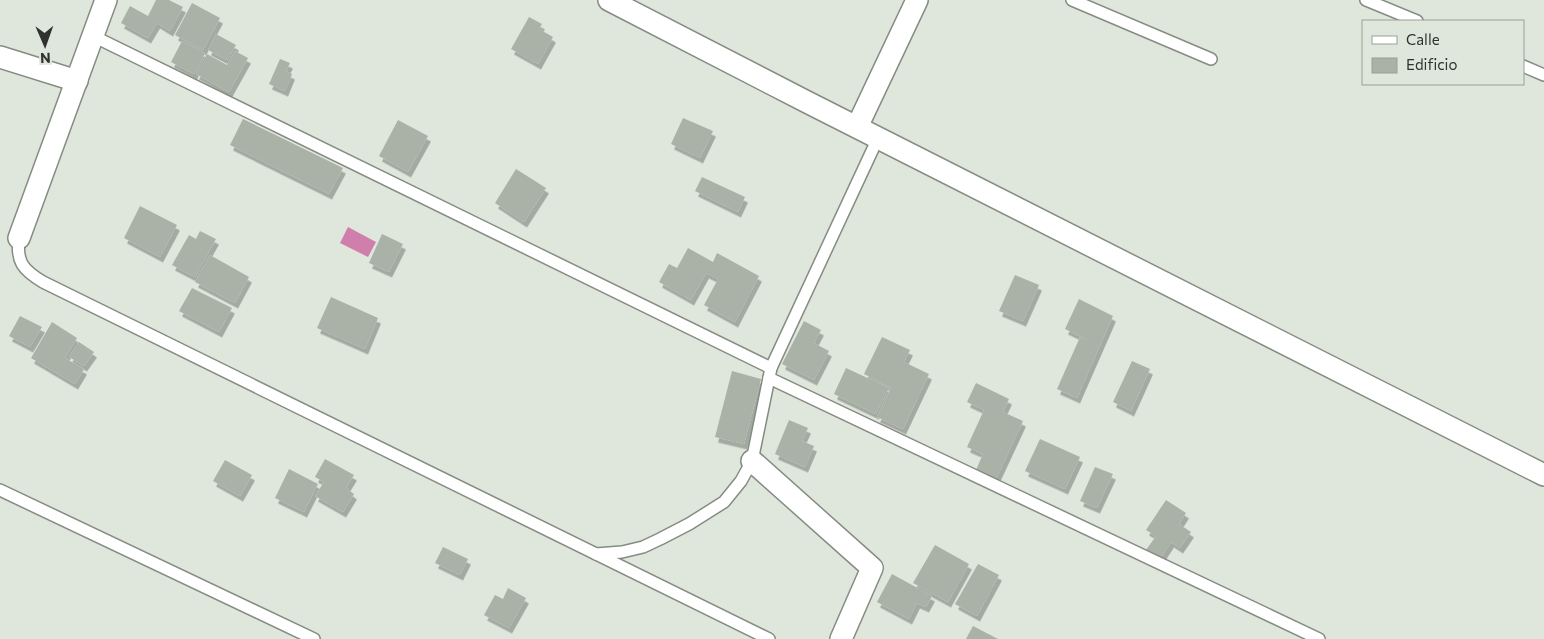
<svg xmlns="http://www.w3.org/2000/svg" width="1544" height="639" font-family="Commissioner,sans-serif">
  <style>
    .water { fill: #d07fad }
    .building { fill: #aab1a7; filter: url(#shadow) }
    .lines { fill: none; stroke-linecap: round; stroke-linejoin: round }
    .lane-casing { stroke: #858c82; stroke-width: 14 }
    .street-casing { stroke: #858c82; stroke-width: 24 }
    .lane { stroke: #fff; stroke-width: 11 }
    .street { stroke: #fff; stroke-width: 21 }
  </style>
  <defs>
    <filter id="shadow"><feDropShadow dx="3" dy="5.5" stdDeviation="0" flood-color="#0004"/></filter>
  </defs>
  <rect width="100%" height="100%" fill="#dfe7dc"/>
  <!-- water -->
  <path class="water" d="M348,227L376,242L368,257L340,243Z"/>
  <!-- building -->
  <g class="building">
    <path d="M156,0H169L183,7L170,31L157,23L148,38L121,23L130,6L148,16Z"/>
    <path d="M192,3L220,18L203,50L175,35Z"/>
    <path d="M529,17L542,24L539,29L553,37L538,64L511,49Z"/>
    <path d="M216,34L236,45L227,60L208,50Z"/>
    <path d="M182,41L205,53L194,74L171,62Z"/>
    <path d="M235,51L248,58L229,92L196,74L207,54L227,65Z"/>
    <path d="M280,59L290,63L286,71L292,74L285,91L269,84Z"/>
    <path d="M683,118L713,131L700,158L671,144Z"/>
    <path d="M243,119L343,168L329,194L230,145Z"/>
    <path d="M398,120L428,136L408,172L379,156Z"/>
    <path d="M516,169L546,188L524,222L495,203Z"/>
    <path d="M702,177L745,197L738,212L695,191Z"/>
    <path d="M140,206L177,225L160,257L124,238Z"/>
    <path d="M200,231L216,239L195,277L172,265L189,235L196,239Z"/>
    <path d="M382,234L403,244L389,272L369,263Z"/>
    <path d="M688,248L713,262L717,253L759,276L735,322L704,305L718,279L706,273L691,300L659,282L669,264L677,268Z"/>
    <path d="M210,255L249,277L235,303L195,282Z"/>
    <path d="M1015,275L1039,285L1023,321L999,311Z"/>
    <path d="M192,288L232,308L219,332L179,311Z"/>
    <path d="M331,297L378,318L365,349L317,328Z"/>
    <path d="M1079,299L1113,316L1077,398L1057,389L1080,337L1090,341L1065,329Z"/>
    <path d="M20,316L42,327L30,347L9,336Z"/>
    <path d="M804,321L821,330L814,343L829,351L814,380L782,364Z"/>
    <path d="M52,322L77,338L65,358L84,369L75,384L31,358Z"/>
    <path d="M882,337L910,350L904,362L929,374L903,429L877,417L891,388L864,374Z"/>
    <path d="M79,342L94,352L84,366L69,357Z"/>
    <path d="M1132,361L1150,369L1131,411L1113,402Z"/>
    <path d="M846,368L889,388L876,414L834,394Z"/>
    <path d="M732,371L761,379L744,444L715,437Z"/>
    <path d="M976,383L1009,399L1003,412L1023,421L996,479L976,470L983,454L967,447L984,410L967,402Z"/>
    <path d="M789,420L808,428L802,441L814,446L805,467L775,454Z"/>
    <path d="M1040,439L1080,457L1065,489L1025,471Z"/>
    <path d="M325,459L354,475L346,488L354,494L343,512L315,496L324,482L315,477Z"/>
    <path d="M225,460L252,475L240,496L213,481Z"/>
    <path d="M1095,467L1113,474L1097,508L1080,501Z"/>
    <path d="M289,469L318,484L304,512L275,498Z"/>
    <path d="M1166,500L1186,513L1179,524L1191,532L1180,548L1171,542L1160,559L1146,550L1156,536L1146,530Z"/>
    <path d="M935,545L969,564L948,602L913,583Z"/>
    <path d="M443,547L468,559L460,575L435,563Z"/>
    <path d="M978,564L999,575L977,616L955,604Z"/>
    <path d="M892,574L932,596L926,607L917,603L909,619L877,602Z"/>
    <path d="M508,588L526,598L509,628L484,615L495,595L503,599Z"/>
    <path d="M973,626L998,639H966Z"/>
  </g>
  <g class="lines">
    <!-- lane casing -->
    <g class="lane-casing">
      <g id="lane">
        <path d="M1072,0L1211,59"/>
        <path d="M1366,0L1417,21"/>
        <path d="M93,36L771,368"/>
        <path d="M1523,66L1544,75"/>
        <path d="M19,238C16,262 23,270 43,282L769,639"/>
        <path d="M769,378L1319,639"/>
        <path d="M0,490L314,639"/>
        <path d="M596,554L622,552L643,547L660,539L689,524L724,502L741,481L752,461L771,368L878,138"/>
      </g>
    </g>
    <!-- street casing -->
    <g class="street-casing">
      <g id="street">
        <path d="M609,0L807,102L1544,475"/>
        <path d="M0,57L77,81"/>
        <path d="M857,127L917,0"/>
        <path d="M19,238L106,0"/>
        <path d="M752,461L872,568L841,639"/>
      </g>
    </g>
    <!-- lane -->
    <use href="#lane" class="lane"/>
    <!-- street -->
    <use href="#street" class="street"/>
  </g>
  <!-- legend -->
  <rect x="1362" y="20" width="162" height="65" fill="#dfe7dc" stroke="#999f96"/>
  <rect x="1372" y="36" width="25" height="8" fill="#ffffff" stroke="#999f96"/>
  <text x="1406" y="45" font-size="15" fill="#2f322e">Calle</text>
  <rect x="1372" y="58" width="25" height="15" fill="#aab1a7" stroke="#999f96"/>
  <text x="1406" y="70" font-size="15" fill="#2f322e">Edificio</text>
  <!-- north arrow -->
  <g transform="translate(45 45) rotate(178)" stroke="#dfe7dc" stroke-width="4" paint-order="stroke">
  <path d="M0-4L9 19L0 12L-9 19Z" fill="#2f322e"/>
  <text y="-8" font-size="14" font-weight="bold" text-anchor="middle" fill="#2f322e">N</text>
  </g>
</svg>
